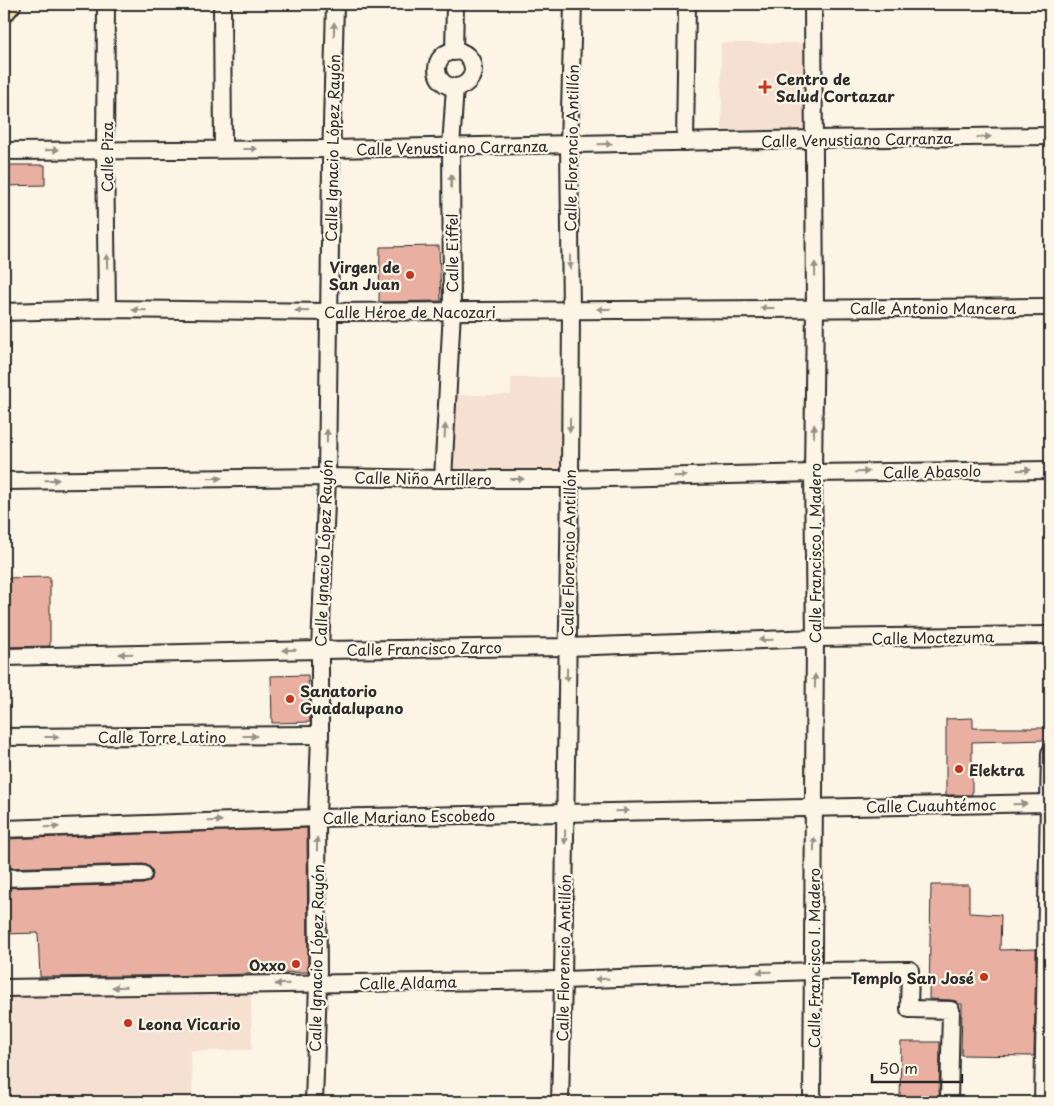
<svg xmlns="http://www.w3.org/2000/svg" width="1054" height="1106" font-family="'Playpen Sans',sans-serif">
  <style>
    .built { fill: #f6e0d1 }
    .building { fill: #e9b0a2; stroke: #2b2b2b }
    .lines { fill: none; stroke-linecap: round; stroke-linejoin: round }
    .minor-casing { stroke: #2b2b2b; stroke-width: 20 }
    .major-casing { stroke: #2b2b2b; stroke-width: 25 }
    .minor { stroke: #fcf5e5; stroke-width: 16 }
    .major { stroke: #fcdcac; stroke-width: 21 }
    .oneway { fill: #949088 }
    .poi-dot { fill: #c8321e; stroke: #fcf5e5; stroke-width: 2 }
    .labels { text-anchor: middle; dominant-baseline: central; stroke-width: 4.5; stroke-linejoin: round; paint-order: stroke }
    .poi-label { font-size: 15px; font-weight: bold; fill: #2b2b2b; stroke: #fcf5e5; text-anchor: start }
    .street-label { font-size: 15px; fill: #2b2b2b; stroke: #fcf5e5 }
  </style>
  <rect width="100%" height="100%" fill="#fcf5e5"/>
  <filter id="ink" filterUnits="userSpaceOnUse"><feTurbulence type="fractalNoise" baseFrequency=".02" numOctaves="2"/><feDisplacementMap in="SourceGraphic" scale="10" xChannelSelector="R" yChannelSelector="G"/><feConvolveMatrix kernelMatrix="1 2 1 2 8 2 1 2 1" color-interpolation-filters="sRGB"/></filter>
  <g filter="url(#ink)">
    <!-- built -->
    <g class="built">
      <path d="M721,43H809V130H722Z"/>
      <path d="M559,377L562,469L453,470L455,395H511V378Z"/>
      <path d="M251,991L252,1050L191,1051L193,1102H4V996Z"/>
    </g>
    <!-- building -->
    <g class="building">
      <path d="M4,165H45V185L4,186Z"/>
      <path d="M439,246L441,301L379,302L380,247Z"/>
      <path d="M50,577V646L4,647V578Z"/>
      <path d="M308,675L310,722L272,723L271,676Z"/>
      <path d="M973,718V728H1045L1046,740L972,742V795H946V719Z"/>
      <path d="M307,828L308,972L218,975L40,977L38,933L4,934V888L143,884L149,882L152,879L153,874L151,868L147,865L143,864L4,868V839Z"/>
      <path d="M931,885H969V913L1001,915L1000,950L1036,949L1034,1056L961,1055L962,1004H959L956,1001L951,1000L929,999Z"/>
      <path d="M901,1042H940L939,1102H900Z"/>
    </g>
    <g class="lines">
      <!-- minor casing -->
      <g class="minor-casing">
        <g id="minor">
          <path d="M106,4L105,149L107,309"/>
          <path d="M222,4L223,149"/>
          <circle cx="455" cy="69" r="18"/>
          <path d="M454,52L455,4"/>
          <path d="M685,142L687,4"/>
          <path d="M4,151L332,149L813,139L1050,136"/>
          <path d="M4,312L107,309L329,312L1050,307"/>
          <path d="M443,479L452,311L451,147L455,87"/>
          <path d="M4,481L327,477L443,479H570L813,473L1050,470"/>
          <path d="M4,657L320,650L567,647L815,638L1050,635"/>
          <path d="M4,737L320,735"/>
          <path d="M4,829L317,818L1050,803"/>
          <path d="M4,878L143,874"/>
          <path d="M4,988L563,980L813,971L910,970L909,1009L951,1010L949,1102"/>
          <path d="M314,1102L318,983L317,818L320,735V650L327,477L331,165L335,4"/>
          <path d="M560,1102L563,980L570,479L571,310L569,145L573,4"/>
          <path d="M812,1102L815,638L813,473L815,308L813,4"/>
          <path d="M1043,1102L1050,753"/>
        </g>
      </g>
      <!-- major casing -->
      <g class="major-casing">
        <path id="major" d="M4,11L10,4"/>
      </g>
      <!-- minor -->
      <use href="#minor" class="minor"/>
      <!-- major -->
      <use href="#major" class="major"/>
    </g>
    <!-- one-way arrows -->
    <defs><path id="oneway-solid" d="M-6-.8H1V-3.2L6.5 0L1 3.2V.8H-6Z" transform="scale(1.25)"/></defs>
    <g class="oneway">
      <use href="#oneway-solid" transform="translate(334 29) rotate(-89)"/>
      <use href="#oneway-solid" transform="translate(984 137) rotate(-1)"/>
      <use href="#oneway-solid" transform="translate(605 144) rotate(-1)"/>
      <use href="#oneway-solid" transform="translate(250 149)"/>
      <use href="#oneway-solid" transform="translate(52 150) rotate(-1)"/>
      <use href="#oneway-solid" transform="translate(451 181) rotate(-90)"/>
      <use href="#oneway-solid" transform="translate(107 261) rotate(-91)"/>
      <use href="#oneway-solid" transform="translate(570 262) rotate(90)"/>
      <use href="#oneway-solid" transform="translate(815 269) rotate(-91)"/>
      <use href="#oneway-solid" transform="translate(767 308) rotate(180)"/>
      <use href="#oneway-solid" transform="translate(604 309) rotate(180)"/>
      <use href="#oneway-solid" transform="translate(139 310) rotate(-179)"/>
      <use href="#oneway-solid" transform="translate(302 311) rotate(-179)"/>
      <use href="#oneway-solid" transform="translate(570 425) rotate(90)"/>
      <use href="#oneway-solid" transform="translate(445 431) rotate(-87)"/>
      <use href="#oneway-solid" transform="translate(814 431) rotate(-89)"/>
      <use href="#oneway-solid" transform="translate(327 436) rotate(-89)"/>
      <use href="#oneway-solid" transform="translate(1024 470) rotate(-1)"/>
      <use href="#oneway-solid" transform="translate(862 472) rotate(-1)"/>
      <use href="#oneway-solid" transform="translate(680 476) rotate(-1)"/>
      <use href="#oneway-solid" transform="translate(215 478) rotate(-1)"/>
      <use href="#oneway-solid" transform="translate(517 479)"/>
      <use href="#oneway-solid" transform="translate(52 480) rotate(-1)"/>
      <use href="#oneway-solid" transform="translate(766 640) rotate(178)"/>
      <use href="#oneway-solid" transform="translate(289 650) rotate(179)"/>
      <use href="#oneway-solid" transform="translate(126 654) rotate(179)"/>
      <use href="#oneway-solid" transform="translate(567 675) rotate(91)"/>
      <use href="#oneway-solid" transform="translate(815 681) rotate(-90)"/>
      <use href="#oneway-solid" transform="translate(250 736)"/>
      <use href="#oneway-solid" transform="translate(52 737)"/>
      <use href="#oneway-solid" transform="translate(1020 804) rotate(-2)"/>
      <use href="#oneway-solid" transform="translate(622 811) rotate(-1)"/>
      <use href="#oneway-solid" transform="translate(215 821) rotate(-2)"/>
      <use href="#oneway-solid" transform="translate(52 827) rotate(-2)"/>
      <use href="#oneway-solid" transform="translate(565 837) rotate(91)"/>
      <use href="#oneway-solid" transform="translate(317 844) rotate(-90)"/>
      <use href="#oneway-solid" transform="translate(814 844) rotate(-90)"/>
      <use href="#oneway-solid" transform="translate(764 972) rotate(178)"/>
      <use href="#oneway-solid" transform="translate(602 979) rotate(178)"/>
      <use href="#oneway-solid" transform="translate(282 984) rotate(179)"/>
      <use href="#oneway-solid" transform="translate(119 987) rotate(179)"/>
    </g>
  </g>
  <!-- markers -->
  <g class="poi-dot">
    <path d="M762.5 79.5h5v5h5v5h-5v5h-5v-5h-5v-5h5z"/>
    <circle cx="410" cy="275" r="5"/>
    <circle cx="290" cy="699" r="5"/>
    <circle cx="959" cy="769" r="5"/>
    <circle cx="296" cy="964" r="5"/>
    <circle cx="984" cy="977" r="5"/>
    <circle cx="128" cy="1023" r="5"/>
  </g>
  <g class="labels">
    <!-- poi labels -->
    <g class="poi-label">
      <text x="776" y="78">Centro de<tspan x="776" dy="17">Salud Cortazar</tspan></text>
      <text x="400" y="266" text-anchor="end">Virgen de<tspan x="400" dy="17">San Juan</tspan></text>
      <text x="300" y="690">Sanatorio<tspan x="300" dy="17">Guadalupano</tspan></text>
      <text x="969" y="769">Elektra</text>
      <text x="286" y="964" text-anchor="end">Oxxo</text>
      <text x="974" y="977" text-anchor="end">Templo San José</text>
      <text x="138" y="1023">Leona Vicario</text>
    </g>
    <!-- street labels -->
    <g class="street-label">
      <text transform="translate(857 139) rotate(-1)">Calle Venustiano Carranza</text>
      <text transform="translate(452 147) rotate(-1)">Calle Venustiano Carranza</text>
      <text transform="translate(332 148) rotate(-89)">Calle Ignacio López Rayón</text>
      <text transform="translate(571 148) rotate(-89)">Calle Florencio Antillón</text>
      <text transform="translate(106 157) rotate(-90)">Calle Piza</text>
      <text transform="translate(451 253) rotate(-90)">Calle Eiffel</text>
      <text x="933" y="307">Calle Antonio Mancera</text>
      <text x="410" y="311">Calle Héroe de Nacozari</text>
      <text transform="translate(932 471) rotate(-1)">Calle Abasolo</text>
      <text transform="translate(423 478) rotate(1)">Calle Niño Artillero</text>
      <text transform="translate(323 553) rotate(-88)">Calle Ignacio López Rayón</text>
      <text transform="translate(568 553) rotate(-89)">Calle Florencio Antillón</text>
      <text transform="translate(814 553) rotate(-90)">Calle Francisco I. Madero</text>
      <text transform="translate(933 637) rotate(-1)">Calle Moctezuma</text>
      <text transform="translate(424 648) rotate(-1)">Calle Francisco Zarco</text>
      <text x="162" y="736">Calle Torre Latino</text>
      <text transform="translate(931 805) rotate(-1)">Calle Cuauhtémoc</text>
      <text transform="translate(409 816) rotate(-1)">Calle Mariano Escobedo</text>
      <text transform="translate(316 958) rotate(-89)">Calle Ignacio López Rayón</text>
      <text transform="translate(563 958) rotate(-89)">Calle Florencio Antillón</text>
      <text transform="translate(813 958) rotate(-90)">Calle Francisco I. Madero</text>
      <text transform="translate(408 982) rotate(-1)">Calle Aldama</text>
    </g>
  </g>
  <!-- margin -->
  <rect width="1054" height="1106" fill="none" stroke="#fcf5e5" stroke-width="20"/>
  <rect x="10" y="10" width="1034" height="1086" fill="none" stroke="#2b2b2b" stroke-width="2" filter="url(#ink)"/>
  <!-- scale -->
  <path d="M872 1074v8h90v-8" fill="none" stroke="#2b2b2b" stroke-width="2.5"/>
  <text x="879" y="1074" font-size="15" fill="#2b2b2b" stroke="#fcf5e5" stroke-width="4" paint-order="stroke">50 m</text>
</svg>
